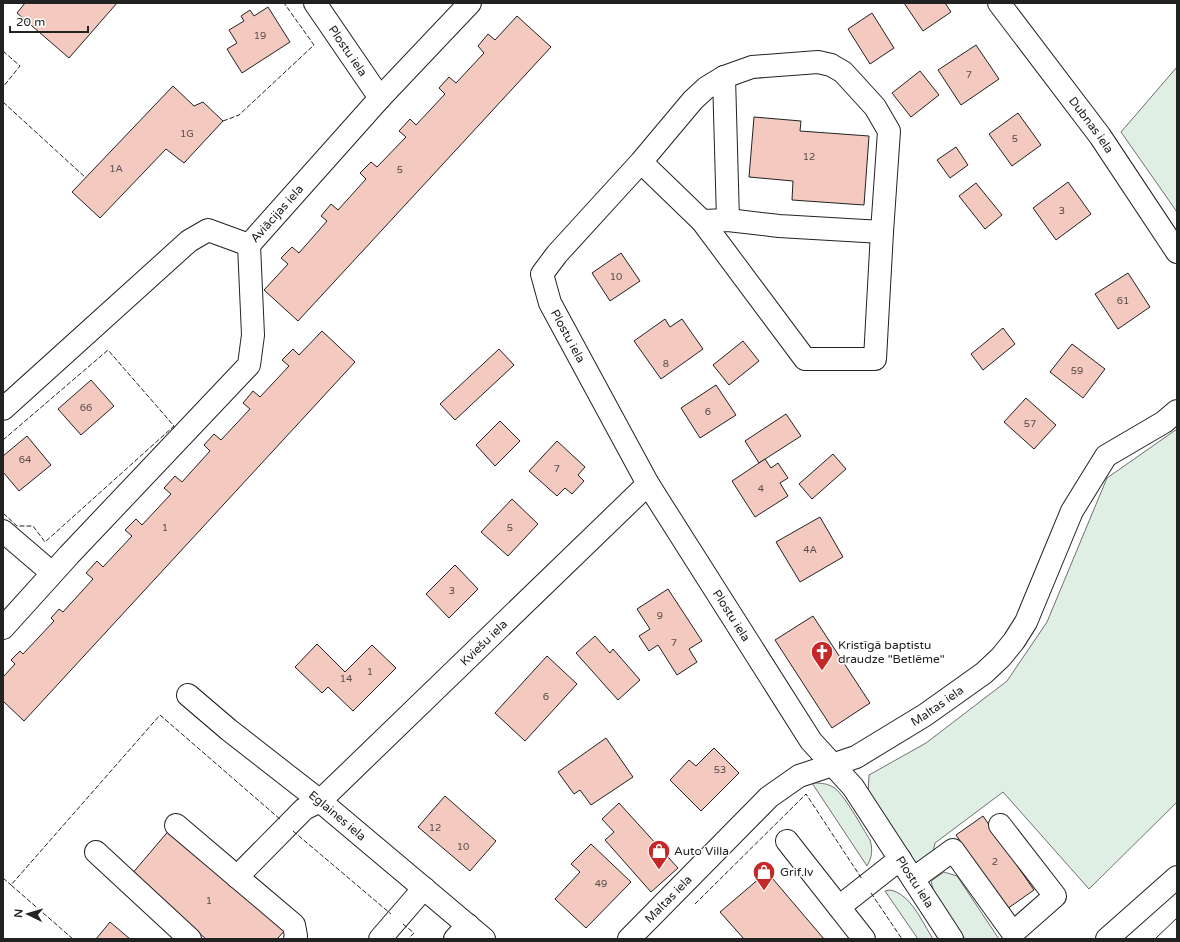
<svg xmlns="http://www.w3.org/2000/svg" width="1180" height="942" font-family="'Varela Round',sans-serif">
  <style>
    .green { fill: #e0efe3; stroke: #6f6f6f }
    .building { fill: #f3c9c0; stroke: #222 }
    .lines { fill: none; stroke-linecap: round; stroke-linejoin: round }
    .minor-casing { stroke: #222; stroke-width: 24 }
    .highway-casing { stroke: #222; stroke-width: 24 }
    .minor { stroke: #fff; stroke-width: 22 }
    .highway { stroke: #fff; stroke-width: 22 }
    .tram { stroke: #222; stroke-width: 1 }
    .fence { stroke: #222; stroke-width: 1; stroke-dasharray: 5 2; stroke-linecap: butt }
    .labels { text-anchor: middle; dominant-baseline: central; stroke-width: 3; stroke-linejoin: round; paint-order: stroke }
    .number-label { font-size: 10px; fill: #564c4a }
    .street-label { font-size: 12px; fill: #222; stroke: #fff }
    .poi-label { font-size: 12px; fill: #222; stroke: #fff; text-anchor: start }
  </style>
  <rect width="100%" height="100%" fill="#fff"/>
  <!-- green -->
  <g class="green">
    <path d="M1177,67V212L1121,132Z"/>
    <path d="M1177,429V802L1089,889L1003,792L935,843L933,852L916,863L906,856L868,795L869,775L926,743L1007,681L1047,622L1107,478Z"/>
    <path d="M812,783C819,783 826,783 833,787C843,792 863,829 870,840C873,850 872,857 867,866Z"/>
    <path d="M944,872L957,876L999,939H965L934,893L931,881Z"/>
    <path d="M890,890C911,894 922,922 933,939H918L885,891Z"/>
  </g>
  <!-- building -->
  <g class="building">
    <path d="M25,3H117L69,58L17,13Z"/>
    <path d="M904,3H945L951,12L923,31Z"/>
    <path d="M268,7L290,42L242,73L227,49L237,43L229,30L244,21L241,16L250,10L254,16Z"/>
    <path d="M872,13L894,48L870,64L848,29Z"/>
    <path d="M517,16L551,47L298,321L264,290L288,264L281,258L292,247L299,253L327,221L321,216L331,204L338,210L366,179L360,173L371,162L377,167L406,137L399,131L410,119L416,125L445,94L439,88L449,77L456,83L484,53L478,46L488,34L495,40Z"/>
    <path d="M976,45L999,79L961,105L938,70Z"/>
    <path d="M920,71L939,95L911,117L892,93Z"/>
    <path d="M173,86L194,106L203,102L223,121L184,163L166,149L100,218L72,192Z"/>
    <path d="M1018,113L1041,145L1012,166L989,134Z"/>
    <path d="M754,117L801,121L800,131L869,136L864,205L792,200L793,181L749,177Z"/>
    <path d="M956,147L968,165L950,178L937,160Z"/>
    <path d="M1068,182L1091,214L1056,240L1033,208Z"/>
    <path d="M976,183L1002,215L985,229L959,196Z"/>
    <path d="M621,253L640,281L610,301L592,273Z"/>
    <path d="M1128,273L1150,307L1118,329L1095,294Z"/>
    <path d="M665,319L670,327L682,319L703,349L661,379L634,341Z"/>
    <path d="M1003,328L1015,344L983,370L971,354Z"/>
    <path d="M322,331L355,362L24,721L3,701V677L15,664L11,660L20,651L23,654L54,621L51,618L59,609L63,612L93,579L86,573L97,561L103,567L132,536L125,530L136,519L142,525L171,494L164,488L175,476L182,482L210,451L204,445L214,434L221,440L250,409L243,403L253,391L260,397L289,366L282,360L293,349L299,355Z"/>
    <path d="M743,341L759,361L729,385L713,365Z"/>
    <path d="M1072,344L1105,369L1083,398L1050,372Z"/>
    <path d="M499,349L514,365L455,420L440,404Z"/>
    <path d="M91,380L114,406L81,435L58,409Z"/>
    <path d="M716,385L736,415L700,438L681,408Z"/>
    <path d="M1026,398L1056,425L1034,449L1004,422Z"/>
    <path d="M786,414L801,436L759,463L745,441Z"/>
    <path d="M500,421L520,441L495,466L476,445Z"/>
    <path d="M27,436L51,465L19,491L3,472V456Z"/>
    <path d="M557,441L585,467L578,475L584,481L572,494L565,488L557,496L529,471Z"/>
    <path d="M833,454L846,469L812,499L799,484Z"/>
    <path d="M765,459L771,468L778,463L788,478L780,483L788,496L755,517L732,481Z"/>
    <path d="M512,499L538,524L508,556L481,532Z"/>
    <path d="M820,517L843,557L800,582L776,542Z"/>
    <path d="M455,565L478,589L449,618L426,594Z"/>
    <path d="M668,589L702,641L689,649L697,662L677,675L658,645L649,651L639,636L650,629L637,609Z"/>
    <path d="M813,616L870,703L832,728L775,640Z"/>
    <path d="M595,636L610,653L613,649L640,680L618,700L576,653Z"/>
    <path d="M317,644L345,672L372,645L396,668L353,711L328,687L322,693L295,667Z"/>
    <path d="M547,656L577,684L525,741L495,713Z"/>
    <path d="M606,738L633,777L591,805L580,790L574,794L558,772Z"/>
    <path d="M714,748L739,773L701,811L670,780L689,760L696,766Z"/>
    <path d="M445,796L496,841L470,871L418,827Z"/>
    <path d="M619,803L678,868L651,892L605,840L614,832L602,819Z"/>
    <path d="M983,816L1034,890L1007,909L956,835Z"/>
    <path d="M171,828L287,928L277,939H206L131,875Z"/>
    <path d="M591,844L631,882L586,928L555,899L580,872L571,864Z"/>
    <path d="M767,872L824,939H744L720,912Z"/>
    <path d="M110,922L130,939H96Z"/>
  </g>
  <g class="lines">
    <!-- minor casing -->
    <g class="minor-casing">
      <g id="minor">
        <path id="s1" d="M315,3L380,98"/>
        <path id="s2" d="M999,3L1100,136L1177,252"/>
        <path d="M724,77L728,220"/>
        <path id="s3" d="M641,162L702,221L728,220L779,226L882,232L889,131L875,107L843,72L831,65L818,62L752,67L724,77L706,88L693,100L641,162L557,254L542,274L550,303L648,484L811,741L853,787L952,939"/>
        <path d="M702,221L805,359H875L882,232"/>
        <path id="s4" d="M249,245L380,98L470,3"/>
        <path d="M3,409L189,241L208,230L249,245"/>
        <path d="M3,531L52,573"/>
        <path d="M3,628L69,555L249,365L253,335L249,245"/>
        <path id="s5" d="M188,695L229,730L320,801L484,939"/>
        <path d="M176,825L294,925L296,936L295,939"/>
        <path d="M787,841L864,939"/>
        <path d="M96,852L190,939"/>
        <path id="s6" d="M237,877L304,809L320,801L648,484"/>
        <path d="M913,879L953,850L1013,933L1055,896L1000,825"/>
        <path d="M839,907L900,859"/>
        <path d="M380,939L424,888"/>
        <path d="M455,939L468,925"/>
        <path id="s7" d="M629,939L769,797L799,776L856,757L925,715L984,673L1001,657L1014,641L1026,622L1072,511L1106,456L1164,422L1177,411"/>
      </g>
    </g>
    <!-- highway casing -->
    <g class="highway-casing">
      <path id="highway" d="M1107,939L1177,877"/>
    </g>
    <!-- minor -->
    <use href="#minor" class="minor"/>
    <!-- highway -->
    <use href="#highway" class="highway"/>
    <!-- tram -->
    <path class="tram" d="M1155,939L1177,918"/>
    <!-- fence -->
    <g class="fence">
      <path d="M3,51L20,66L3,87"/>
      <path d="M3,102L86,178"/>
      <path d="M223,121L239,115L314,45L284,3"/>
      <path d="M3,440L108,350L174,426L45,542L33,526H17L3,513"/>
      <path d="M293,831L391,914"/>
      <path d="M3,878L11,885"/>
      <path d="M871,893L902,939"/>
      <path d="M695,904L806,794L862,879"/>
      <path d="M403,924L414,933L408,939"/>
      <path d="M73,939L11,885L160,715L281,820"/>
    </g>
  </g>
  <!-- icons -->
  <defs>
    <g id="church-pin" transform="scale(1.15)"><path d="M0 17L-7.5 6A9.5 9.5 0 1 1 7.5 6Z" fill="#c62828" stroke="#fff"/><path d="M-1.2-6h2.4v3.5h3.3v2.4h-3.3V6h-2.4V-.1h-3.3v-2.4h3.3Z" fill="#fff"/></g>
    <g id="shop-pin" transform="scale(1.15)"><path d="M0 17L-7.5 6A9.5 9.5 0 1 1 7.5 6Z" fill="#c62828" stroke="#fff"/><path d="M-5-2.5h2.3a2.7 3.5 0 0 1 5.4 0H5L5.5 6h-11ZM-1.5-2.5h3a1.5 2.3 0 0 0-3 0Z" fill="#fff"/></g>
  </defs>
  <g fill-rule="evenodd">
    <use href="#church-pin" x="822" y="652"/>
    <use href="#shop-pin" x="659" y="851"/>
    <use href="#shop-pin" x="764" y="872"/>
  </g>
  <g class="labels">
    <!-- number labels -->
    <g class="number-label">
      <text x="260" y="36">19</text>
      <text x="969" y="75">7</text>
      <text x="187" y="134">1G</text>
      <text x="1015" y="139">5</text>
      <text x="809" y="157">12</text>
      <text x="116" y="169">1A</text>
      <text x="400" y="170">5</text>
      <text x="1062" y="211">3</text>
      <text x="616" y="277">10</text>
      <text x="1123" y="301">61</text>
      <text x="666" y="364">8</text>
      <text x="1077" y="371">59</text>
      <text x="86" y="408">66</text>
      <text x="708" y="412">6</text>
      <text x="1030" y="424">57</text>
      <text x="25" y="460">64</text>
      <text x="557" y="469">7</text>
      <text x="761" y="489">4</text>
      <text x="165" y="528">1</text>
      <text x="510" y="528">5</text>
      <text x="810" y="550">4A</text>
      <text x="452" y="591">3</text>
      <text x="660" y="616">9</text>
      <text x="674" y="643">7</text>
      <text x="370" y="672">1</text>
      <text x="346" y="679">14</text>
      <text x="546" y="697">6</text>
      <text x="720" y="770">53</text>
      <text x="435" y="828">12</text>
      <text x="463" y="847">10</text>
      <text x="995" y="862">2</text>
      <text x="601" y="884">49</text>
      <text x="209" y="901">1</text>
    </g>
    <!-- street labels -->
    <g class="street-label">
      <text stroke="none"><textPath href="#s1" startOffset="58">Plostu iela</textPath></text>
      <text stroke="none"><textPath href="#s2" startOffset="153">Dubnas iela</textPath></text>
      <text stroke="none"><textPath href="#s4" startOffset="42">Aviācijas iela</textPath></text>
      <text stroke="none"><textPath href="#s3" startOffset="902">Plostu iela</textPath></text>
      <text stroke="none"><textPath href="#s3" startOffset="1226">Plostu iela</textPath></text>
      <text stroke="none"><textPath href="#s6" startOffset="341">Kviešu iela</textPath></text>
      <text stroke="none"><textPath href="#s7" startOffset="392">Maltas iela</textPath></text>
      <text stroke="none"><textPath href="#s5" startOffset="192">Eglaines iela</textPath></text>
      <text stroke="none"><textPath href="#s3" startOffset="1550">Plostu iela</textPath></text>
      <text stroke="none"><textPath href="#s7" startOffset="56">Maltas iela</textPath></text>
    </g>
    <!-- poi labels -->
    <g class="poi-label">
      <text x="838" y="645">Kristīgā baptistu<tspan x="838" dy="14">draudze "Betlēme"</tspan></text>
      <text x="674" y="851">Auto Villa</text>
      <text x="780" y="872">Grif.lv</text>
    </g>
  </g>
  <!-- border -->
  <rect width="1180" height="942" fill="none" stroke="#222222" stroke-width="8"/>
  <!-- north arrow -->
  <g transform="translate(28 914) rotate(275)" stroke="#ffffff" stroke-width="3" paint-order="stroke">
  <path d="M0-3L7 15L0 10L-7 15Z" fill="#222222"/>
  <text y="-6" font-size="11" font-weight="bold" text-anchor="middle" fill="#222222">N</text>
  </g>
  <!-- scale -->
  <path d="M10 26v6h78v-6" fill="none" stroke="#222222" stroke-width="2"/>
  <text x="16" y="26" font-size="12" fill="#222222" stroke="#ffffff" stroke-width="3" paint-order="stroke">20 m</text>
</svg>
